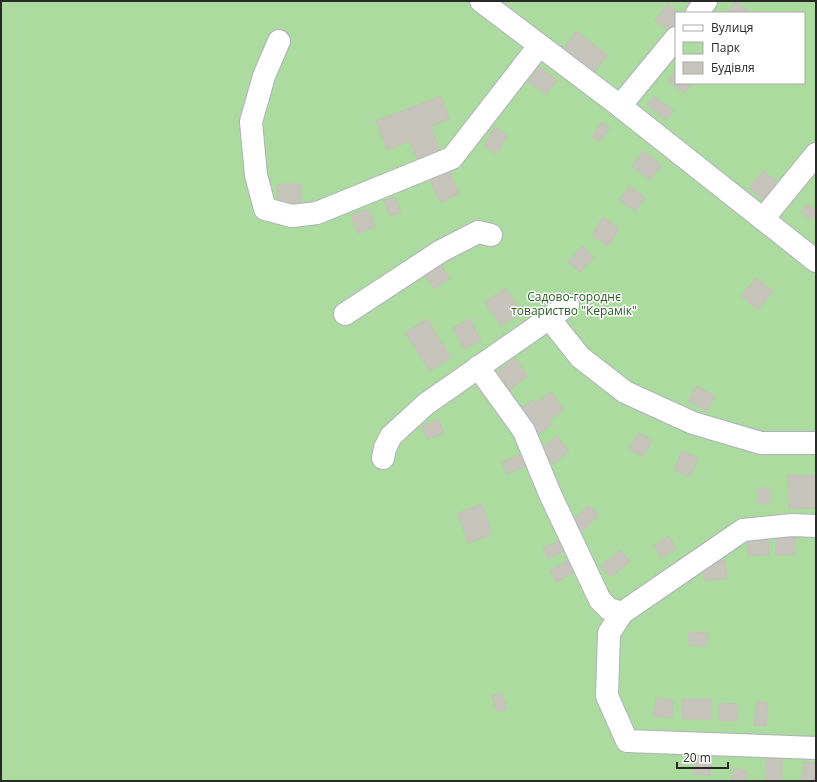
<svg xmlns="http://www.w3.org/2000/svg" width="817" height="782" font-family="'Open Sans',sans-serif">
  <style>
    .green { fill: #acdb9f; fill-rule: evenodd }
    .building { fill: #c6c4bb; stroke: #c5c2b7 }
    .lines { fill: none; stroke-linecap: round; stroke-linejoin: round }
    .minor-casing { stroke: #b0b1bc; stroke-width: 24 }
    .minor { stroke: #fff; stroke-width: 22 }
    .labels { text-anchor: middle; dominant-baseline: central; stroke-width: 3; stroke-linejoin: round; paint-order: stroke }
    .park-label { font-size: 12px; fill: #265e21; stroke: #fff }
  </style>
  <rect width="100%" height="100%" fill="#eae6dd"/>
  <!-- green -->
  <path class="green" d="M1,1H816V781H1ZM676,13H804V83H676Z"/>
  <!-- building -->
  <g class="building">
    <path d="M736,1L750,12V13H727Z"/>
    <path d="M668,4L680,13H676V27L672,33L655,20Z"/>
    <path d="M576,31L607,55L594,73L563,49Z"/>
    <path d="M539,67L557,80L546,94L528,82Z"/>
    <path d="M676,70V83H692L684,93L668,81Z"/>
    <path d="M441,96L449,119L431,126L440,150L417,159L410,141L387,150L376,121Z"/>
    <path d="M654,96L674,111L666,120L647,105Z"/>
    <path d="M602,122L610,128L599,142L592,136Z"/>
    <path d="M495,127L508,136L496,154L484,146Z"/>
    <path d="M643,151L662,165L650,180L632,166Z"/>
    <path d="M448,167L459,194L440,202L428,176Z"/>
    <path d="M763,171L781,185L767,203L749,188Z"/>
    <rect x="278" y="184" width="23" height="19"/>
    <path d="M630,186L645,198L635,211L619,200Z"/>
    <path d="M395,197L401,212L390,216L384,201Z"/>
    <path d="M807,204L816,210V215L812,221L801,213Z"/>
    <path d="M369,209L375,227L357,233L351,215Z"/>
    <path d="M603,217L619,228L608,246L592,235Z"/>
    <path d="M582,246L594,257L580,272L568,262Z"/>
    <path d="M441,265L450,278L434,289L425,276Z"/>
    <path d="M756,278L773,291L758,310L741,296Z"/>
    <path d="M506,288L522,313L501,326L485,302Z"/>
    <path d="M427,319L451,357L430,371L405,333Z"/>
    <path d="M470,319L481,341L464,349L453,328Z"/>
    <path d="M515,358L528,376L510,390L496,373Z"/>
    <path d="M696,386L715,396L707,411L688,401Z"/>
    <path d="M551,392L564,410L549,420L552,425L539,434L521,408L532,400L534,404Z"/>
    <path d="M438,419L444,433L427,439L422,426Z"/>
    <path d="M638,433L652,440L643,457L629,449Z"/>
    <path d="M557,436L569,451L553,464L541,449Z"/>
    <path d="M682,451L698,458L690,477L674,470Z"/>
    <path d="M523,453L528,465L507,474L502,462Z"/>
    <path d="M788,475H816V508L789,509Z"/>
    <rect x="758" y="488" width="12" height="16"/>
    <path d="M482,504L492,534L468,543L458,513Z"/>
    <path d="M589,505L599,515L583,531L573,520Z"/>
    <path d="M669,536L676,549L661,558L654,545Z"/>
    <rect x="776" y="537" width="19" height="18"/>
    <path d="M561,540L566,550L548,559L543,548Z"/>
    <path d="M768,540L769,555L748,556V541Z"/>
    <path d="M621,550L630,562L610,577L601,566Z"/>
    <path d="M571,559L577,571L556,582L550,570Z"/>
    <path d="M725,560L727,578L705,581L702,563Z"/>
    <path d="M689,632L708,633L707,646L689,645Z"/>
    <path d="M501,693L507,709L497,712L492,696Z"/>
    <path d="M656,698L673,700L672,718L654,716Z"/>
    <rect x="682" y="699" width="29" height="20"/>
    <path d="M757,701L768,703L766,726L754,725Z"/>
    <path d="M719,703L738,704L737,721H719Z"/>
    <path d="M695,753L712,755L710,776L693,774Z"/>
    <path d="M766,757L782,758V781H765Z"/>
    <path d="M804,762L816,763V781H802Z"/>
    <path d="M734,768L747,771L746,781L732,780Z"/>
  </g>
  <g class="lines">
    <!-- minor casing -->
    <g class="minor-casing">
      <g id="minor">
        <path d="M481,1L620,106L816,261"/>
        <path d="M697,13L706,1"/>
        <path d="M279,41L264,76L251,122L256,175L265,209L292,216L317,213L452,158L539,46"/>
        <path d="M620,106L676,38"/>
        <path d="M763,219L816,154"/>
        <path d="M345,314L441,251L478,232L491,235"/>
        <path d="M549,318L580,357L625,392L693,423L761,443H816"/>
        <path d="M478,367L524,431L550,494L600,600L609,609L622,613L743,530L792,525L816,526"/>
        <path d="M383,458L385,448L391,436L426,404L568,305"/>
        <path d="M622,613L609,633L607,696L627,741L816,748"/>
      </g>
    </g>
    <!-- minor -->
    <use href="#minor" class="minor"/>
  </g>
  <g class="labels">
    <!-- park labels -->
    <g class="park-label">
      <text x="574" y="296">Садово-городнє<tspan x="574" dy="14">товариство "Керамік"</tspan></text>
    </g>
  </g>
  <!-- border -->
  <rect width="817" height="782" fill="none" stroke="#292929" stroke-width="4"/>
  <!-- legend -->
  <rect x="675" y="12" width="130" height="72" fill="#ffffff" stroke="#a9a9a9"/>
  <rect x="683" y="25" width="20" height="6" fill="#ffffff" stroke="#a9a9a9"/>
  <text x="711" y="32" font-size="12" fill="#292929">Вулиця</text>
  <rect x="683" y="42" width="20" height="12" fill="#acdb9f" stroke="#a9a9a9"/>
  <text x="711" y="52" font-size="12" fill="#292929">Парк</text>
  <rect x="683" y="62" width="20" height="12" fill="#c6c4bb" stroke="#a9a9a9"/>
  <text x="711" y="72" font-size="12" fill="#292929">Будівля</text>
  <!-- scale -->
  <path d="M677 762v6h51v-6" fill="none" stroke="#292929" stroke-width="2"/>
  <text x="683" y="762" font-size="12" fill="#292929" stroke="#ffffff" stroke-width="3" paint-order="stroke">20 m</text>
</svg>
